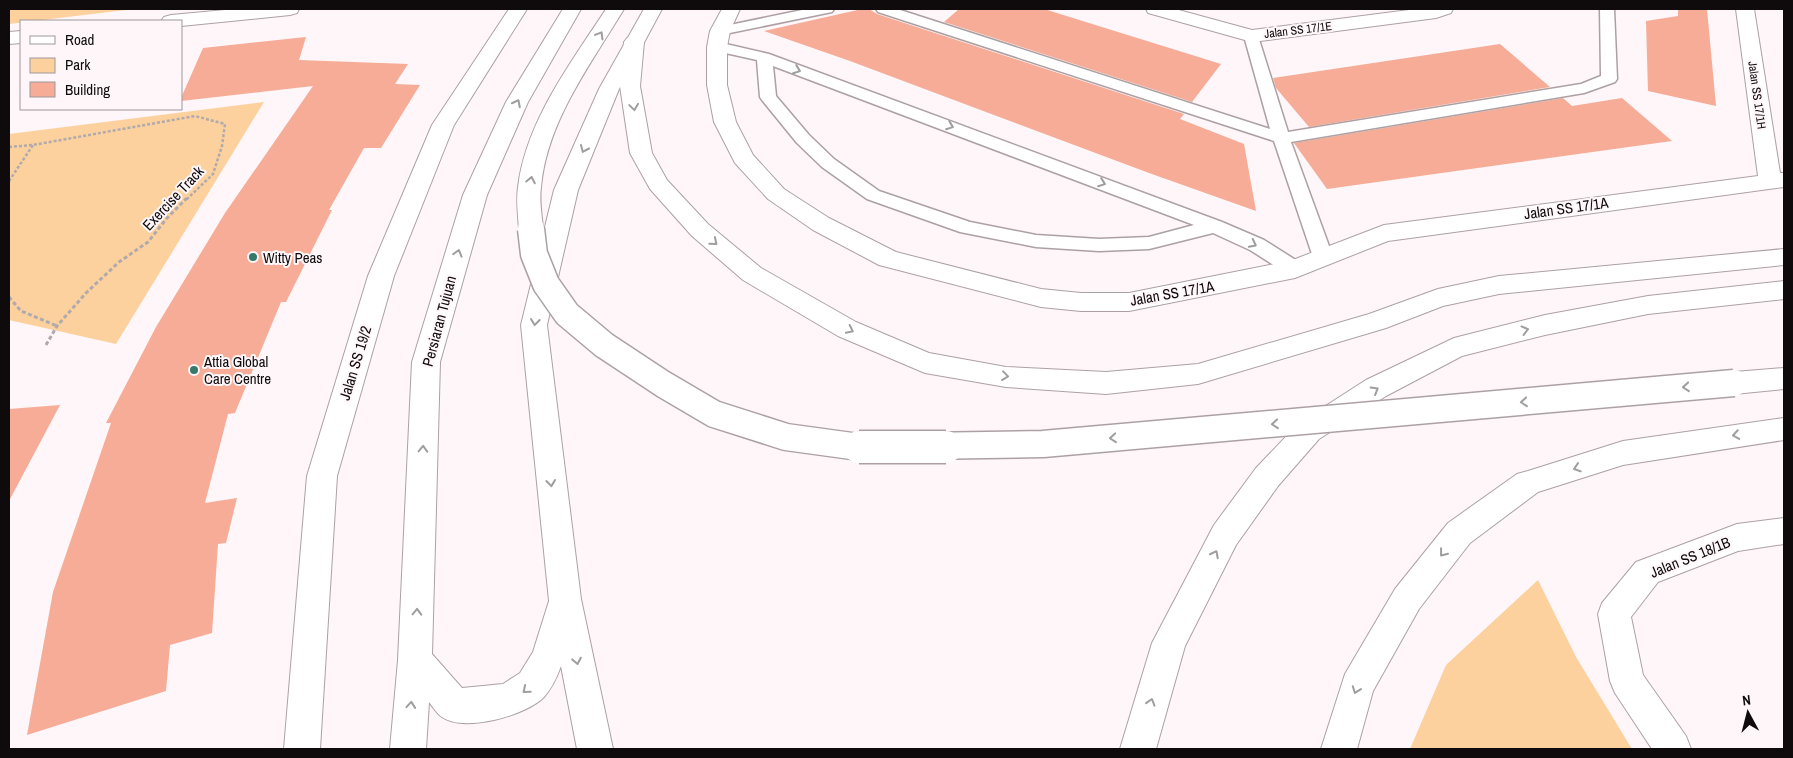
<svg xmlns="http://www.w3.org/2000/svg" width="1793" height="758" font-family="'Archivo Narrow',sans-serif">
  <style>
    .green { fill: #fcd19e }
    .building { fill: #f6ac97 }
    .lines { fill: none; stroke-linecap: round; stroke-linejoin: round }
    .lane-casing { stroke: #ada0a3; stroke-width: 3 }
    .street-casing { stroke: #ada0a3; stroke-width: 2 }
    .secondary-casing { stroke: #ada0a3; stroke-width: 2 }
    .highway-casing { stroke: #ada0a3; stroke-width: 2 }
    .path-far1 { stroke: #b1aaac; stroke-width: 2.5; stroke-dasharray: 3 2; stroke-linecap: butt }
    .path { stroke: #b1aaac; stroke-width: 3; stroke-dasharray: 4 2.5; stroke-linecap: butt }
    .lane { fill: #fff; fill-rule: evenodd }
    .street { fill: #fff; fill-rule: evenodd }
    .secondary { fill: #fff; fill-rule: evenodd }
    .highway { fill: #fff; fill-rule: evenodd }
    .highway-bridge-far1-casing { stroke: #ada0a3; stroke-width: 29; stroke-linecap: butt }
    .highway-bridge-casing { stroke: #ada0a3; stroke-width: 35; stroke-linecap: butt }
    .highway-bridge-far1 { stroke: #fff; stroke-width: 26 }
    .highway-bridge { stroke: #fff; stroke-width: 32 }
    .oneway { stroke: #9f9d9e }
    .poi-dot { fill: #367869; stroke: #fef6f8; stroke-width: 2 }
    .labels { text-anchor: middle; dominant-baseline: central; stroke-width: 4; stroke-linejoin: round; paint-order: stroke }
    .far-street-label { font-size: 12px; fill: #0f0b0c; stroke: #fef6f8 }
    .street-label { font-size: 15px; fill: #0f0b0c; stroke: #fef6f8 }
    .poi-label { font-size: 15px; fill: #0f0b0c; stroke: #fef6f8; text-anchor: start }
  </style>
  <rect width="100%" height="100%" fill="#fef6f8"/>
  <!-- green -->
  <g class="green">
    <path d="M9,9H134L9,24Z"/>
    <path d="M264,102L116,344L9,320V134Z"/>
    <path d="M1538,580L1576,657L1632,749H1410L1446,665Z"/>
  </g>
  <!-- building -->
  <g class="building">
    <path d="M862,9H869L877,14L932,32L1184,114L1180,119L1244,144L1256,211L1149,173L850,61L764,31Z"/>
    <path d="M959,9H1044L1221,64L1192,102L944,22Z"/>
    <path d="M1678,9H1707L1716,106L1648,91L1646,21L1678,16Z"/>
    <path d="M306,37L299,60L408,64L395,84L420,85L381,148H364L329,210H332L286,302H281L235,413L228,414L205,503L237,498L226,543L218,544L212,633L170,645L166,691L27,735L53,592L111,423H106L156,327L225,213L313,86L181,101V98L203,48Z"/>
    <path d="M1500,44L1550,87L1309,127L1276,88L1273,78Z"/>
    <path d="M1563,98L1572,106L1622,98L1672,141L1327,189L1294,143Z"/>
    <path d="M60,405L9,501V409Z"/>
  </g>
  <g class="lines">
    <!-- lane casing -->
    <g class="lane-casing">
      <g id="lane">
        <path d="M807,9H834L832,12L827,13L720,35L715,34L713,31L715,28L720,27Z"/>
        <path d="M876,9H897L1270,129L1244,36L1247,33H1257L1288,132L1581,84L1601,76L1600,9H1614L1617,79L1615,82L1584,93L1291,142L1333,257L1330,262L1323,264L1316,262L1313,257L1274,141L878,12Z"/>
        <path d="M717,42L769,54L1222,222L1264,240L1302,264L1305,269L1302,274L1295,276L1288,274L1250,250L1213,233L1149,249L1099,251L1036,247L960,232L867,199L822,167L797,143L762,100L760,97L757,60L712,50L709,47L712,44ZM773,66L1194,225L1149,237L1099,239L1036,235L970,222L879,191L834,159L809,135L776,96Z"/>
      </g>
    </g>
    <!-- street casing -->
    <g class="street-casing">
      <g id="street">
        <path d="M509,9H527L454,125L394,276L337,476L320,749H284L307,476L368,276L432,125Z"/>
        <path d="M722,9H740L730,31L727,47V85L736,122L753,155L784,189L829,218L896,252L1041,289L1081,293H1129L1290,261L1384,225L1758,176L1736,9H1754L1780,173H1784V187L1388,241L1295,278L1129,311H1081L1041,307L879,265L813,230L768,199L735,163L714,122L707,85V47L710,31Z"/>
        <path d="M1146,9H1175L1252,30L1417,9H1453L1451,13L1436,18L1252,42L1148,13Z"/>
        <path d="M1784,518V544L1738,551L1658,582L1631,617L1643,675L1686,736L1691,749H1652L1615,693L1610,681L1598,614L1602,603L1636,562L1737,524Z"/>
      </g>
    </g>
    <!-- secondary casing -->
    <g class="secondary-casing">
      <g id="secondary">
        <path d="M236,9H299L297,13L290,15L181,26V21H161L164,17L171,15Z"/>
        <path d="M563,9H581L528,102L487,195L440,362L432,654L462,688L503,684L520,673L533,652L549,601L521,325L554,190L599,89L644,9H662L619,89L578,190L547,325L581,599L613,749H577L561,666C557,677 552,688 544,697C527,715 464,733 442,717C437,714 433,707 429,702L426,749H390L398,660L412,362L463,195L506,102Z"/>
        <path d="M21,31V43L9,44V32Z"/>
      </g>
    </g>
    <!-- highway casing -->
    <g class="highway-casing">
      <g id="highway">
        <path d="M606,9H624C591,64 547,121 541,187C539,201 542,215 543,229L539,235L531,237L523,235L519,229C518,215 516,201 518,187C526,121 571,63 606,9Z"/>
        <path d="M634,36L641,38L644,42L640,86L652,153L667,180L708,224L761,268L856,322L929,353L1006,367L1106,372L1198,364L1369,314L1438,289L1499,276L1784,249V265L1499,294L1443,306L1386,328L1198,384L1106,394L1006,387L925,373L838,336L743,280L692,236L650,189L630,153L620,86L624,42L627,38Z"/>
        <path d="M1784,281V299L1648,314L1545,335L1462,356L1386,396L1319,439L1278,486L1236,545L1185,646L1156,749H1120L1152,643L1214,525L1256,468L1299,423L1366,380L1454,338L1545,315L1648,296Z"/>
        <path d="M1784,368V389L1734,394L1724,390L1720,383L1724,376L1734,372Z"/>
        <path d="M1784,418V440L1623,465L1538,492L1470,543L1419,609L1373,691L1357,749H1321L1345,674L1395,589L1448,523L1517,474L1528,471L1623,441Z"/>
      </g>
    </g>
    <!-- path-far1 -->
    <g class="path-far1">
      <path d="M9,147L33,145L195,116L225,124L222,146L213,174L186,200"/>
      <path d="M9,181L33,145"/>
    </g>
    <!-- path -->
    <g class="path">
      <path d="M9,297L21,311L57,326"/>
      <path d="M46,345L57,326L86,293L119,262L148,242L167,218L187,198"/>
    </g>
    <!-- lane -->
    <use href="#lane" class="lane"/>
    <!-- street -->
    <use href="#street" class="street"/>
    <!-- secondary -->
    <use href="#secondary" class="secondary"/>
    <!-- highway -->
    <use href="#highway" class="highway"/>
    <!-- highway-bridge-far1 casing -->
    <g class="highway-bridge-far1-casing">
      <path id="highway-bridge-far1" d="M531,229L534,254L546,284L567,314L604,345L663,384L714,414L786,437L859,447L1043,444L1734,383"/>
    </g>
    <!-- highway-bridge casing -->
    <g class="highway-bridge-casing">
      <path id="highway-bridge" d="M859,447H946"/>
    </g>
    <!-- highway-bridge-far1 -->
    <use href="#highway-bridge-far1" class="highway-bridge-far1"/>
    <!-- highway-bridge -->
    <use href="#highway-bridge" class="highway-bridge"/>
  </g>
  <!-- one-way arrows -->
  <defs><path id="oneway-chevron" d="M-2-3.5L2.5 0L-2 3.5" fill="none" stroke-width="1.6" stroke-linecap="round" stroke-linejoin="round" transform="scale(1.25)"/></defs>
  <g class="oneway">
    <use href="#oneway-chevron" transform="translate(600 35) rotate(-59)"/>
    <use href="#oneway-chevron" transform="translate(797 70) rotate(21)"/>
    <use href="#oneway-chevron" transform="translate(517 103) rotate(-63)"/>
    <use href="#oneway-chevron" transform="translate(634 107) rotate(82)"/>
    <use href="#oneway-chevron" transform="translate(950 126) rotate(21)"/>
    <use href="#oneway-chevron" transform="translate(584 149) rotate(114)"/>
    <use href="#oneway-chevron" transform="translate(531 180) rotate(-79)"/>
    <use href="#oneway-chevron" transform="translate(1102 183) rotate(21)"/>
    <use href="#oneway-chevron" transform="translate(714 242) rotate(40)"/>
    <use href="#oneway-chevron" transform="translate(1253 244) rotate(27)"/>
    <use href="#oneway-chevron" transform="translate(458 253) rotate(-74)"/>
    <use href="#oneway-chevron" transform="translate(535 322) rotate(97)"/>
    <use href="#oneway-chevron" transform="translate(850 330) rotate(26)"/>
    <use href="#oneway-chevron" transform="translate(1525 330) rotate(-14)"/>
    <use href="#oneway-chevron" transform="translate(1005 376) rotate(7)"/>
    <use href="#oneway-chevron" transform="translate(1686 387) rotate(175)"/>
    <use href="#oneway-chevron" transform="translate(1375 390) rotate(-31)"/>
    <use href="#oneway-chevron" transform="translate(1524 402) rotate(175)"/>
    <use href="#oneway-chevron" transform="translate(1275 424) rotate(175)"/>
    <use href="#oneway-chevron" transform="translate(1736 435) rotate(171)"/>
    <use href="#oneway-chevron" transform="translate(1113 438) rotate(175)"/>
    <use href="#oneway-chevron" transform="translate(423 449) rotate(-88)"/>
    <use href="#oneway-chevron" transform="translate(1577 468) rotate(162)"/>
    <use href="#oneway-chevron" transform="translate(551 483) rotate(84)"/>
    <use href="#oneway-chevron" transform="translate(1443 553) rotate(128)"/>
    <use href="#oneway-chevron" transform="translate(1215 554) rotate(-63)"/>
    <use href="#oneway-chevron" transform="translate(417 612) rotate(-88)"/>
    <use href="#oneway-chevron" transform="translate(577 661) rotate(79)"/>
    <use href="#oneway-chevron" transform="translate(526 690) rotate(140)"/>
    <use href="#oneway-chevron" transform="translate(1356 690) rotate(110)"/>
    <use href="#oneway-chevron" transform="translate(1151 702) rotate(-73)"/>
    <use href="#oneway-chevron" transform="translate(411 705) rotate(-85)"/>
  </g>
  <!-- markers -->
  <g class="poi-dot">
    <circle cx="253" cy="257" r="5"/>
    <circle cx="194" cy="370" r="5"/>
  </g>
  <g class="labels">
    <!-- far-street labels -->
    <g class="far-street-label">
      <text transform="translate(1298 30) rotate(-7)">Jalan SS 17/1E</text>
      <text transform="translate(1757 95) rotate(82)">Jalan SS 17/1H</text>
    </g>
    <!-- street labels -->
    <g class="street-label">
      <text transform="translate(173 198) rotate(-47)">Exercise Track</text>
      <text transform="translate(1566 208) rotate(-8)">Jalan SS 17/1A</text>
      <text transform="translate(1172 293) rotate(-10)">Jalan SS 17/1A</text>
      <text transform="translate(439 321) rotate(-75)">Persiaran Tujuan</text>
      <text transform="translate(355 363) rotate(-73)">Jalan SS 19/2</text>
      <text transform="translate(1690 557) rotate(-22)">Jalan SS 18/1B</text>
    </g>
    <!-- poi labels -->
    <g class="poi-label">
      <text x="263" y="257">Witty Peas</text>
      <text x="204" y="361">Attia Global<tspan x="204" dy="17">Care Centre</tspan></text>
    </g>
  </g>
  <!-- border -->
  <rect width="1793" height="758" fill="none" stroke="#0f0b0c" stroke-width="20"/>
  <!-- legend -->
  <rect x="20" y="20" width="162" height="90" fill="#fef6f8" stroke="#9e989a"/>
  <rect x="30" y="36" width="25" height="8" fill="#ffffff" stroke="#9e989a"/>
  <text x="65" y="45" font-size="15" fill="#0f0b0c">Road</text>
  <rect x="30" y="58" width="25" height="15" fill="#fcd19e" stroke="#9e989a"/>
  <text x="65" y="70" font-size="15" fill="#0f0b0c">Park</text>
  <rect x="30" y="82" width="25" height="15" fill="#f6ac97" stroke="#9e989a"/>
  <text x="65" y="95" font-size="15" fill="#0f0b0c">Building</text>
  <!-- north arrow -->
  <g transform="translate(1748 713) rotate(353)" stroke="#fef6f8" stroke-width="4" paint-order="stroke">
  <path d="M0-4L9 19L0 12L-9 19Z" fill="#0f0b0c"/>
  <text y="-8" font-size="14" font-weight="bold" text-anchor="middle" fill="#0f0b0c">N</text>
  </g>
</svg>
